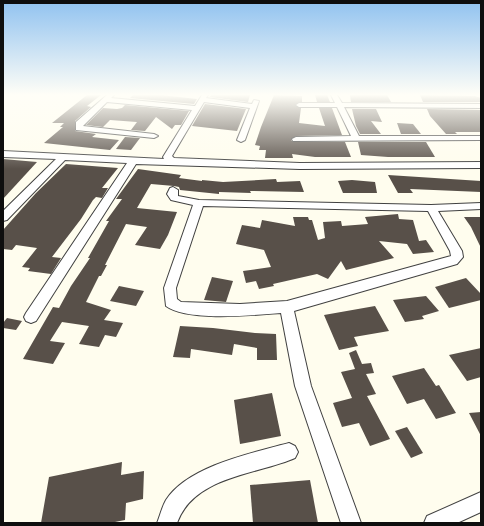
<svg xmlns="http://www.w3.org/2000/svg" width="484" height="526" font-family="'Source Serif 4',serif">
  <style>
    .building { fill: #585049 }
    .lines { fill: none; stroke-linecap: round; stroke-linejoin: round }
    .street-casing { stroke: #414141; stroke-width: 2 }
    .street { fill: #fff; fill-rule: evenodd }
  </style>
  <rect width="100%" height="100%" fill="#fffdee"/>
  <!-- building -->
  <g class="building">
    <path d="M87,95H101L87,106L91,107L75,121V131L96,134L92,137L119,140L110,150L44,143L63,127H60L64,123H52Z"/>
    <path d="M133,95H161L197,99L194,104L130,98Z"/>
    <path d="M211,95H250L248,102L210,97Z"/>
    <path d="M274,95L302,96V102L295,105L301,108L299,123L325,126L319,108H332L342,135L296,136L291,140L293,142H345L351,157H315L292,154L293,158H265L266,150H259L260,146L255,145L261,127Z"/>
    <path d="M315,95H327L330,102H317Z"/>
    <path d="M350,95H387L391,102H351Z"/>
    <path d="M420,95L475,96L481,98V102H423Z"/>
    <path d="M205,104L246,109L237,131L192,126Z"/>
    <path d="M125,105L189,111L181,125H175L172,129L156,117L145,131L131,130L137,122L110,120L103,127L86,125L103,108L117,109L122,108Z"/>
    <path d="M352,109H376L382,122L371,121L381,134H360L356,126Z"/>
    <path d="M427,109L481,110V132H455L457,134H446L430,116Z"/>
    <path d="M397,123L413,124L421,134H401Z"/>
    <path d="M125,137L140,138L131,150L116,149Z"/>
    <path d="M358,142H426L435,157H388L361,155Z"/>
    <path d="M3,159L37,162L3,199Z"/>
    <path d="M66,164L118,168L102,188H108L102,198L96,197L93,200L81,219L52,257L61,258L51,274L28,271L30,268L22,267L37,248L16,245L12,250L3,249V230L36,193Z"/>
    <path d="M138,169L181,175L179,178L202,181V180L223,182L276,179L277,182L300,181L304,192L250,191L251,193L219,192V194L180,190L179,187L174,186L151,184L137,208L177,212L168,235L160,249L135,245L147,227L126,224L105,265H107L101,276H99L86,302L111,310L104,320L123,323L116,337L105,335L99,347L79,344L89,326L62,322L50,341L65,343L53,364L23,359L53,307L59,308L71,286L90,258H88L109,221H106L122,199H116Z"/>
    <path d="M388,175L481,181V192L410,189L413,193H398Z"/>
    <path d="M352,180L375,182L377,193H343L338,181Z"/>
    <path d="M398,214L399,219L413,220L419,241L426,240L434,252L413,254L407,244L379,241L394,258L346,270L341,261L328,279L317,274L273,284L274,286L259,289L256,281L246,283L243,271L271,267L264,250L236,244L242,225L260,228L262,220L295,226L293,217H308L309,220H312L318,240L325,238L323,222L341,221L342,226L368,224L365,217Z"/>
    <path d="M464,217H481V248L471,227Z"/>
    <path d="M212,277L233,281L226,302L204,300Z"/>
    <path d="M466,278L481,294V300L449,308L435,287Z"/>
    <path d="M119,286L144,291L136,306L110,301Z"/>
    <path d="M426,296L439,311L422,316L424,319L405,322L393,300Z"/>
    <path d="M375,306L389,331L354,337L358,346L339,350L324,315Z"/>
    <path d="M7,318L22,321L16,330L3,328V323Z"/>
    <path d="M180,326L213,328L255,333L276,334L277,360H257V348L234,344L232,355L191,349L190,358L173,357Z"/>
    <path d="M481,348V377L467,381L449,355Z"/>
    <path d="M356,350L362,364L371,363L374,373L366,374L376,394L367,396L390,439L370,446L359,423L342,427L333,403L352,398L341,372L355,369L349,353Z"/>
    <path d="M424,368L436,386L439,385L456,413L436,419L424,399L407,404L392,376Z"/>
    <path d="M272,393L281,436L240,444L234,400Z"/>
    <path d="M481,412V436L469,413Z"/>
    <path d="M407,427L423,453L411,458L395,431Z"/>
    <path d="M122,462L121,475L144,471L143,499L126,503L125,520L110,523H41L49,477Z"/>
    <path d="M310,480L318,523H253L250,485Z"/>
  </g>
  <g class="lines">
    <!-- street casing -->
    <g class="street-casing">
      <g id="street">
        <path d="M107,95H114L111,98L195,106L202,95H208L206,98L252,104L254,100L259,101L245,140L241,142L237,140L250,108L204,102L172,156L174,158L300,163L481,162V168L300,169L136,164L36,321L31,323L26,321L24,317L26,313L127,163L65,160L7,220L3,221V211L56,159L3,157V151L164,159L163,157L192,110L107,102L83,126L154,134L158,136L154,138L76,130V122Z"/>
        <path d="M331,95H337L342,103L481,104V108L344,107L359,136H481V140L293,141L292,139L296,137L351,136L337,107H299L296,105L299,103H335Z"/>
        <path d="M173,187L178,190V196L199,200L431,205L481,203V209L438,211L462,251L463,257L457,264L294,311L311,386L361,523H341L295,386L281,313C254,315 188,322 166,306L164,288L193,205L171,200L167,194L170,188ZM203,206L428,211L450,251L451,256L287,301L240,304L181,302L177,299L176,288Z"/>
        <path d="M289,443L295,446L298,452L295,458C256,475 194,476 177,523H157C160,516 162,507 166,500C188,466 252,453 289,443Z"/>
        <path d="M481,492V512L457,523H424L427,516Z"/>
      </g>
    </g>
    <!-- street -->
    <use href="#street" class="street"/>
  </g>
  <!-- sky -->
  <linearGradient id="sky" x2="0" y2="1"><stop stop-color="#90c2f0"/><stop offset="0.56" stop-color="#fffef7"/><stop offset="1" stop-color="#fffef7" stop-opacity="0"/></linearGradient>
  <rect width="484" height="169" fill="url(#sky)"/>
  <!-- border -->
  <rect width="484" height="526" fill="none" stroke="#0e0e0e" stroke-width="8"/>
</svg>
